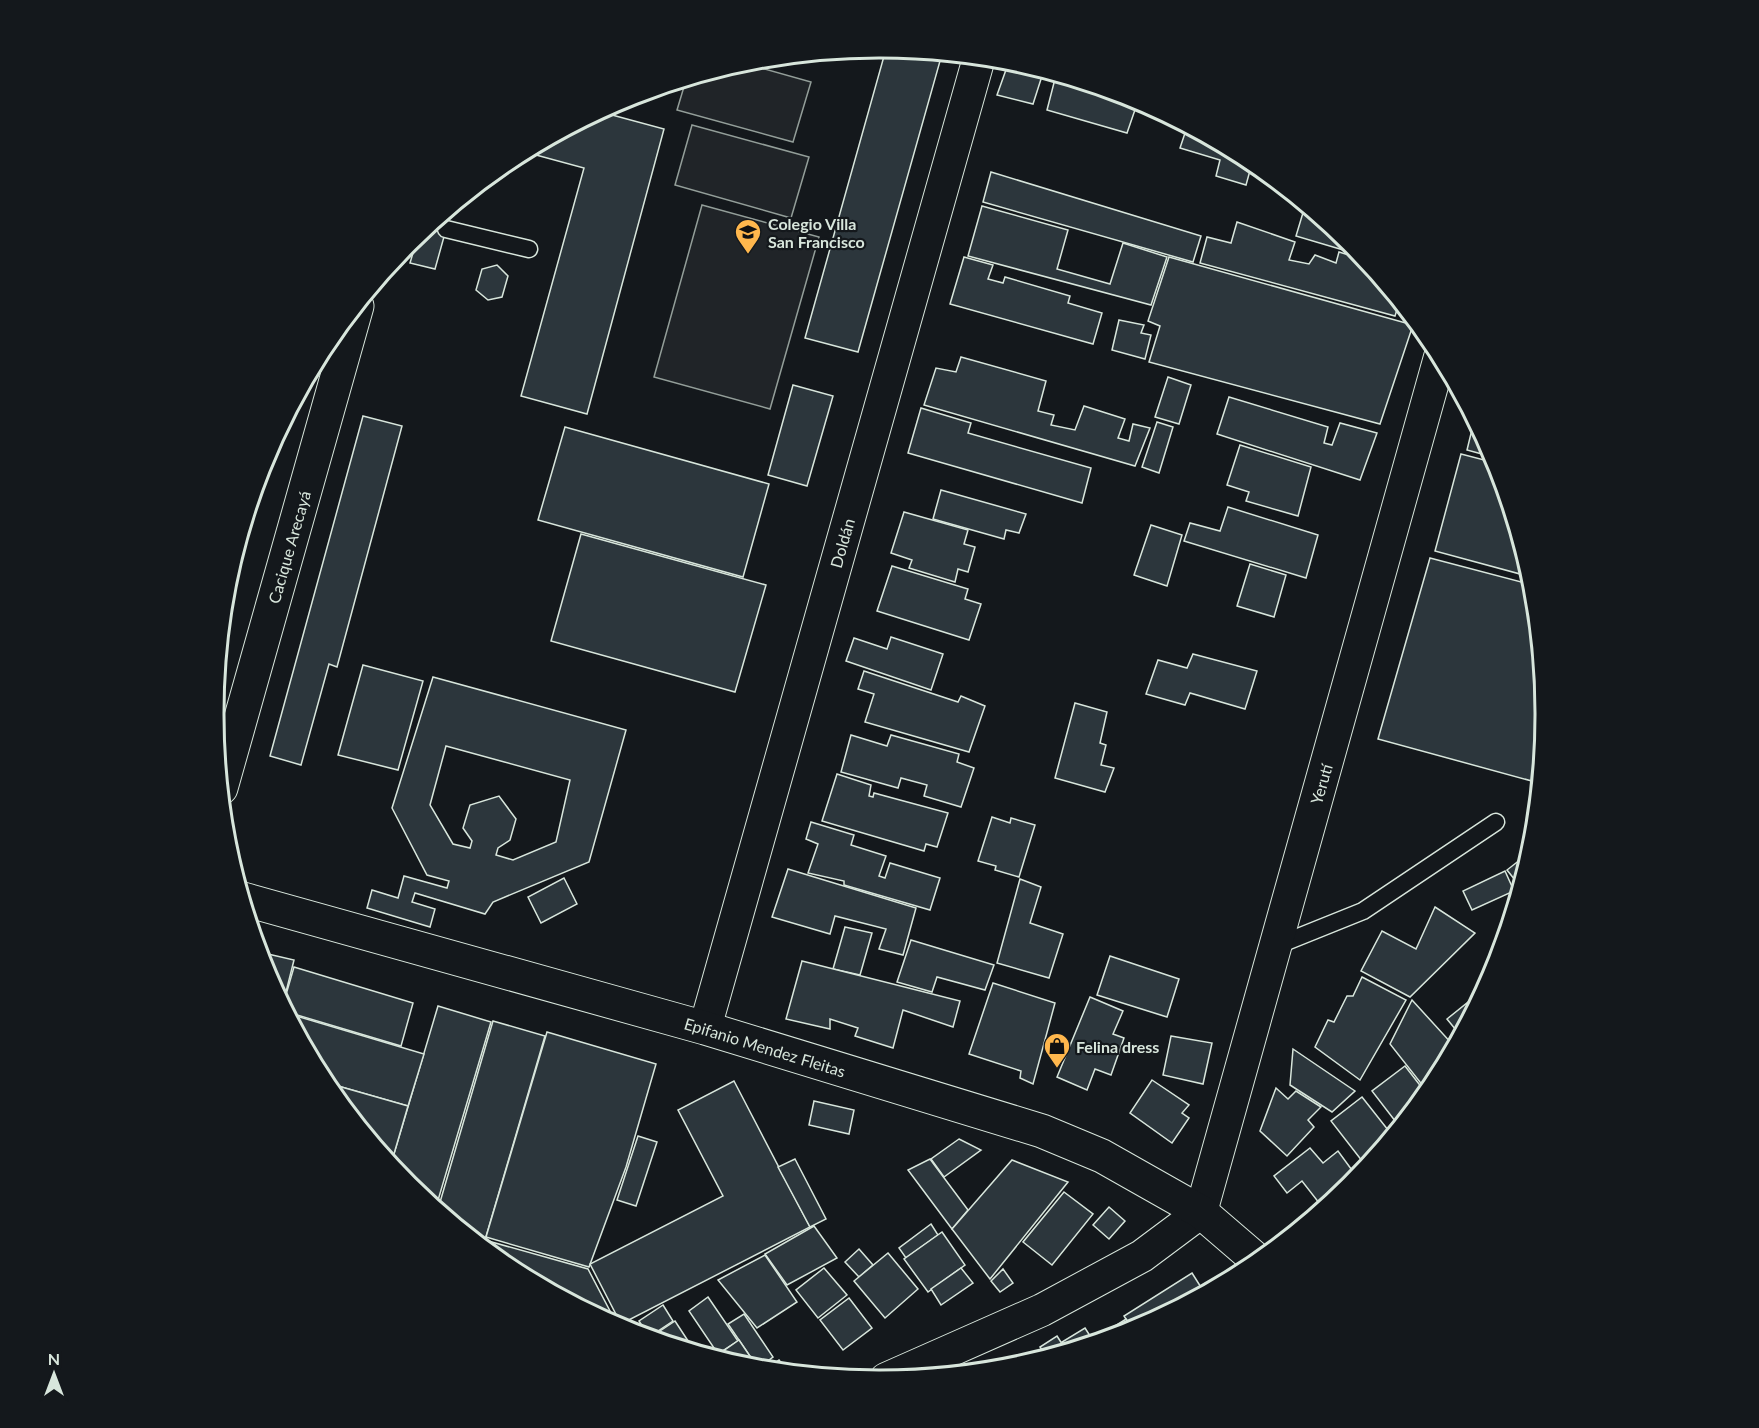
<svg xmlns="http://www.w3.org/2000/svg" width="1759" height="1428" font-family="Lato,sans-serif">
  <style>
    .green { fill: #202428; stroke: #939e99; stroke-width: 1.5 }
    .building { fill: #2c363c; stroke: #d8e6dc; stroke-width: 1.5; fill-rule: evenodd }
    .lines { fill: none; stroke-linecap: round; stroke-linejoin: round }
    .service-casing { stroke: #d8e6dc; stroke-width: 19 }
    .minor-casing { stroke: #d8e6dc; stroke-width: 34 }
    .tertiary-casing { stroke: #d8e6dc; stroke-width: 35 }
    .service { stroke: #14181c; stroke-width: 16 }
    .minor { stroke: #14181c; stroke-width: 32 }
    .tertiary { stroke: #14181c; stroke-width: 33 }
    .labels { text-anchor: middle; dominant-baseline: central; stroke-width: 4.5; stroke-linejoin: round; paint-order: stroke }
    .poi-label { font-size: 16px; font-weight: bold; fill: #d8e6dc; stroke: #14181c; text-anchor: start }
    .street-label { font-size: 16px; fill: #d8e6dc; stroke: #14181c }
    .rim { fill: none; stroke: #d8e6dc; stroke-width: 3 }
  </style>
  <rect width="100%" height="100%" fill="#14181c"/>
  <!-- green -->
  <g class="green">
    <path d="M743,63L811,82L793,142L677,110L686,80Z"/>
    <path d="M692,125L809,157L791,218L675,185Z"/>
    <path d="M702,205L819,237L770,409L654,377Z"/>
  </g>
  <!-- building -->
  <g class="building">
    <path d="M886,49L942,54L858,352L805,338Z"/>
    <path d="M1007,67L1042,76L1033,104L997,95Z"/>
    <path d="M1056,75L1138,101L1127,133L1047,110Z"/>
    <path d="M601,112L664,129L587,414L521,396L584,168L525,152Z"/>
    <path d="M1187,127L1225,147L1224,151L1244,158L1242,164L1251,167L1246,185L1216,176L1220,160L1180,148Z"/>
    <path d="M991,172L1201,236L1193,262L983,202Z"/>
    <path d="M982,206L1068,230L1057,269L1110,284L1123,243L1167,257L1151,305L968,256Z"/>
    <path d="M1305,206L1351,243L1360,255L1296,236Z"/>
    <path d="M452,208L435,269L410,263L418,236Z"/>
    <path d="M1237,222L1295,242L1289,260L1309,264L1315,255L1336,263L1339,252L1365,260L1399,303L1395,316L1200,263L1207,237L1231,243Z"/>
    <path d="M964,257L993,265L988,279L1003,283L1005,277L1070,296L1068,303L1102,313L1093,344L950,304Z"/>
    <path d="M1169,257L1413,325L1380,424L1149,362L1160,326L1148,321Z"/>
    <path d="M497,265L508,276L502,297L488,300L476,290L482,269Z"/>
    <path d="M1119,320L1144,325L1141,333L1151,335L1145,359L1112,350Z"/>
    <path d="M961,357L1046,381L1038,411L1054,415L1051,425L1075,430L1084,406L1125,419L1118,438L1129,441L1133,424L1150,428L1135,466L924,405L936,368L956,372Z"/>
    <path d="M1168,377L1191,385L1179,424L1155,417Z"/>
    <path d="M793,385L833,396L807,486L768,475Z"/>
    <path d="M1229,397L1328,427L1324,443L1332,445L1340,423L1377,433L1360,480L1217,434Z"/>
    <path d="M921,408L971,423L968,433L1091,468L1082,503L908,453Z"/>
    <path d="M363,416L402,426L337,667L329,664L301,765L270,756Z"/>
    <path d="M1474,421L1493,457L1467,450Z"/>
    <path d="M1157,422L1173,427L1159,473L1142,467Z"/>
    <path d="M283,423L286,424L277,455L268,452Z"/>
    <path d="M565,427L769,484L743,577L538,520Z"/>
    <path d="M1240,445L1311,467L1298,516L1246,501L1249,492L1227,485Z"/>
    <path d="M1461,454L1496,463L1531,577L1435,551Z"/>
    <path d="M941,490L1026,514L1019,533L1006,530L1004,539L933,519Z"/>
    <path d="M1228,507L1318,535L1306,578L1184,541L1190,523L1220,531Z"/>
    <path d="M904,512L968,530L964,544L975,547L968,572L958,569L955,582L909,568L912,560L891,553Z"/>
    <path d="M1151,525L1182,535L1167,586L1134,575Z"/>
    <path d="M581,534L766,585L735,692L551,641Z"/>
    <path d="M1430,558L1533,585L1545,714L1539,783L1378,739Z"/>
    <path d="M1250,564L1286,575L1274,617L1237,606Z"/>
    <path d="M892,566L968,589L965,599L981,604L969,640L877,611Z"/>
    <path d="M891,637L943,654L931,690L846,661L854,638L887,649Z"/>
    <path d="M1193,654L1257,671L1245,709L1190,693L1185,705L1146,694L1158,660L1187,668Z"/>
    <path d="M363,665L423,681L398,770L338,755Z"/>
    <path d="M864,671L958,702L961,696L985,706L969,752L865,722L874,694L858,689Z"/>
    <path d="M433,677L626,730L589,862L493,902L485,914L415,893L412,902L435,909L430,927L367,908L372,890L398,898L404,876L447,888L449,881L427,875L392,808ZM446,746L570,780L556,842L513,860L496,855L498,848L510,840L516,819L499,796L470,805L463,828L472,841L470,848L453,844L430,805Z"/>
    <path d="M1075,703L1107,712L1100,743L1106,745L1101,765L1114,768L1105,792L1055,778Z"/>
    <path d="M851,735L887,746L891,735L959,754L957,762L974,768L961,807L924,796L927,785L901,778L898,788L841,772Z"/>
    <path d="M837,774L871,785L869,796L873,797L874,793L948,813L937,847L926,844L924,851L822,821Z"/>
    <path d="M992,817L1010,823L1011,818L1035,825L1019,877L995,870L996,866L978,861Z"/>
    <path d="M811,822L854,835L851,845L886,856L879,876L885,878L890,863L940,878L930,910L844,885V881L808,873L818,844L806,839Z"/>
    <path d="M1530,852L1520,885H1519L1507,870Z"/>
    <path d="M788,869L916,908L903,955L879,949L886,929L835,916L830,934L772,917Z"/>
    <path d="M1505,871L1514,891L1472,910L1463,891Z"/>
    <path d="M564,878L577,904L541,923L528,897Z"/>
    <path d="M1020,879L1041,887L1030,923L1063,934L1049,978L997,963Z"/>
    <path d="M1435,907L1475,933L1410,997L1361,971L1382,931L1416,949Z"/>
    <path d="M845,927L872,933L860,975L833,969Z"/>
    <path d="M911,940L994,965L985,990L937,977L932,992L897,982Z"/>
    <path d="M268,954L294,960L283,1004L264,969Z"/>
    <path d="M1110,956L1179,979L1167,1017L1097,995Z"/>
    <path d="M802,961L960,1001L953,1027L903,1010L893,1048L855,1036L858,1028L830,1019V1029L786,1019Z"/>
    <path d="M294,967L413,1003L401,1046L287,1012L283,1005Z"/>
    <path d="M1362,977L1406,1000L1360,1080L1315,1047L1328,1020L1334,1022L1347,996H1353Z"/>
    <path d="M993,983L1055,1003L1033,1084L1020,1078L1021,1071L969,1054Z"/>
    <path d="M1483,990L1460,1035L1447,1019Z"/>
    <path d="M1090,997L1123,1011L1113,1034L1124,1038L1111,1075L1095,1069L1087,1090L1057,1077Z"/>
    <path d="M1412,1000L1454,1046L1427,1091L1390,1044Z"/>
    <path d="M438,1006L491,1022L436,1207L408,1185L391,1164Z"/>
    <path d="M293,1015L424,1054L408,1106L324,1082L292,1021Z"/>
    <path d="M493,1021L545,1036L485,1240L470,1236L438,1209Z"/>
    <path d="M547,1032L656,1064L626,1167L589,1267L486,1237Z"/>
    <path d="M1171,1036L1212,1043L1203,1084L1163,1075Z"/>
    <path d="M1293,1049L1355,1091L1332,1112L1290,1085Z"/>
    <path d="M1405,1066L1426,1093L1399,1126L1372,1091Z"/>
    <path d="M1152,1080L1189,1105L1182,1113L1189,1118L1172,1143L1130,1113Z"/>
    <path d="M734,1081L810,1227L621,1324L590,1264L723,1196L678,1110Z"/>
    <path d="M324,1082L408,1106L391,1164L326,1084Z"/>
    <path d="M1276,1088L1288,1099L1296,1091L1321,1107L1308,1120L1314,1127L1287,1156L1260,1131Z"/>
    <path d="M1362,1097L1392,1135L1366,1166L1331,1121Z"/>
    <path d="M814,1101L854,1110L849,1134L809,1125Z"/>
    <path d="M638,1136L657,1142L636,1206L617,1200Z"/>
    <path d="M959,1139L981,1150L944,1177L931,1159Z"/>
    <path d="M1310,1148L1323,1163L1338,1151L1357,1177L1323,1208L1302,1181L1287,1193L1274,1176Z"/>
    <path d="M795,1159L826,1219L810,1227L778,1167Z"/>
    <path d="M930,1159L968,1210L952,1229L908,1170Z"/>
    <path d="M1012,1160L1068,1182L990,1279L952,1229Z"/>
    <path d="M1064,1192L1093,1214L1052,1265L1023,1242Z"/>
    <path d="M1109,1207L1125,1221L1109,1239L1093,1225Z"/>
    <path d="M931,1224L938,1235L906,1258L899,1248Z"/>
    <path d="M814,1226L837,1258L787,1285L765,1254Z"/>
    <path d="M942,1232L965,1265L928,1292L904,1259Z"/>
    <path d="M481,1239L588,1269L610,1311L596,1314L509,1268L480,1243Z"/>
    <path d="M859,1249L873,1265L859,1277L845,1262Z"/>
    <path d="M888,1253L918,1289L885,1318L854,1281Z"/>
    <path d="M765,1255L797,1302L757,1328L718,1280Z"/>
    <path d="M824,1268L847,1295L818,1318L796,1290Z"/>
    <path d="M961,1268L973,1283L941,1305L931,1289Z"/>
    <path d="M1003,1269L1013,1283L1000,1292L991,1281Z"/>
    <path d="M1192,1273L1204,1292L1133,1330L1124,1316Z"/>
    <path d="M708,1297L738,1341L718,1354L689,1311Z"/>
    <path d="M849,1298L872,1328L843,1350L820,1320Z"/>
    <path d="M663,1305L673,1321L649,1337L639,1321Z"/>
    <path d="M744,1314L773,1357L758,1368L728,1324Z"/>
    <path d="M1126,1319L1133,1330L1111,1337L1107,1331Z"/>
    <path d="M675,1321L694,1350L651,1337Z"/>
    <path d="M1085,1328L1094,1342L1067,1350L1062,1342Z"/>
    <path d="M1057,1336L1066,1350L1046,1356L1040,1347Z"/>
    <path d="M739,1340L758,1368L723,1359L719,1354Z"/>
    <path d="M779,1360L787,1371L766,1369Z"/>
  </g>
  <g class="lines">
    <!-- service casing -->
    <g class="service-casing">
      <g id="service">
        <path d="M446,229L529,249"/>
        <path d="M1276,946L1363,911L1496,822"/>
      </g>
    </g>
    <!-- minor casing -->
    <g class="minor-casing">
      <g id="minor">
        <path d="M705,1028L979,58"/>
        <path d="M886,1379L1042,1310L1142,1256L1201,1212L1440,357"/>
      </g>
    </g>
    <!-- tertiary casing -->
    <g class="tertiary-casing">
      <g id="tertiary">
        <path d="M221,788L357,306"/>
        <path d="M243,899L705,1028L1042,1131L1102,1156L1201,1212L1258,1261"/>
      </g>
    </g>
    <!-- service -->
    <use href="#service" class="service"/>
    <!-- minor -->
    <use href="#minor" class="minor"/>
    <!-- tertiary -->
    <use href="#tertiary" class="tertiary"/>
  </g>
  <!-- icons -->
  <defs>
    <g id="school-pin" transform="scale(1.35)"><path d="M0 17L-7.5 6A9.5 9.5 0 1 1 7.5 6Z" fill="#ffb74d" stroke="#14181c"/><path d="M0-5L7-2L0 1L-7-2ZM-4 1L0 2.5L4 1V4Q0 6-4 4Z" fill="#111"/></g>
    <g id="shop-pin" transform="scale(1.35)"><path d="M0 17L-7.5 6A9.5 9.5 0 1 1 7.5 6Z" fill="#ffb74d" stroke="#14181c"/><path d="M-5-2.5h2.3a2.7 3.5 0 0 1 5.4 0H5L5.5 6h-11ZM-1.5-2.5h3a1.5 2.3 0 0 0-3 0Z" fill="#111"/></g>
  </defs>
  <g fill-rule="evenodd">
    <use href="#school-pin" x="748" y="232"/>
    <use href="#shop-pin" x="1057" y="1046"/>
  </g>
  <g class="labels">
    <!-- poi labels -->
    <g class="poi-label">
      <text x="768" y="223">Colegio Villa<tspan x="768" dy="18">San Francisco</tspan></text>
      <text x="1076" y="1046">Felina dress</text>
    </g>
    <!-- street labels -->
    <g class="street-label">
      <text transform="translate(842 543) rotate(-74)">Doldán</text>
      <text transform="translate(289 547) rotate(-74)">Cacique Arecayá</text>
      <text transform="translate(1321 784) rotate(-74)">Yerutí</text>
      <text transform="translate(765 1047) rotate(17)">Epifanio Mendez Fleitas</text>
    </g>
  </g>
  <!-- crop -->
  <path d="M0 0H1759V1428H0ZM879 58H880A655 655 0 0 1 1535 713V715A655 655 0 0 1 880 1370H879A655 655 0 0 1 224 715V713A655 655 0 0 1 879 58Z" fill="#14181c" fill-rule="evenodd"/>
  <path class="rim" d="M879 58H880A655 655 0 0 1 1535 713V715A655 655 0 0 1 880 1370H879A655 655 0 0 1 224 715V713A655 655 0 0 1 879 58Z"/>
  <!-- north arrow -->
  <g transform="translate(54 1374)" stroke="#14181c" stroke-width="4.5" paint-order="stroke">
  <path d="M0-4.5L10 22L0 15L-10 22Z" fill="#d8e6dc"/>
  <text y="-9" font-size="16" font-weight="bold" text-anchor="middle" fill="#d8e6dc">N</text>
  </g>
</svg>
